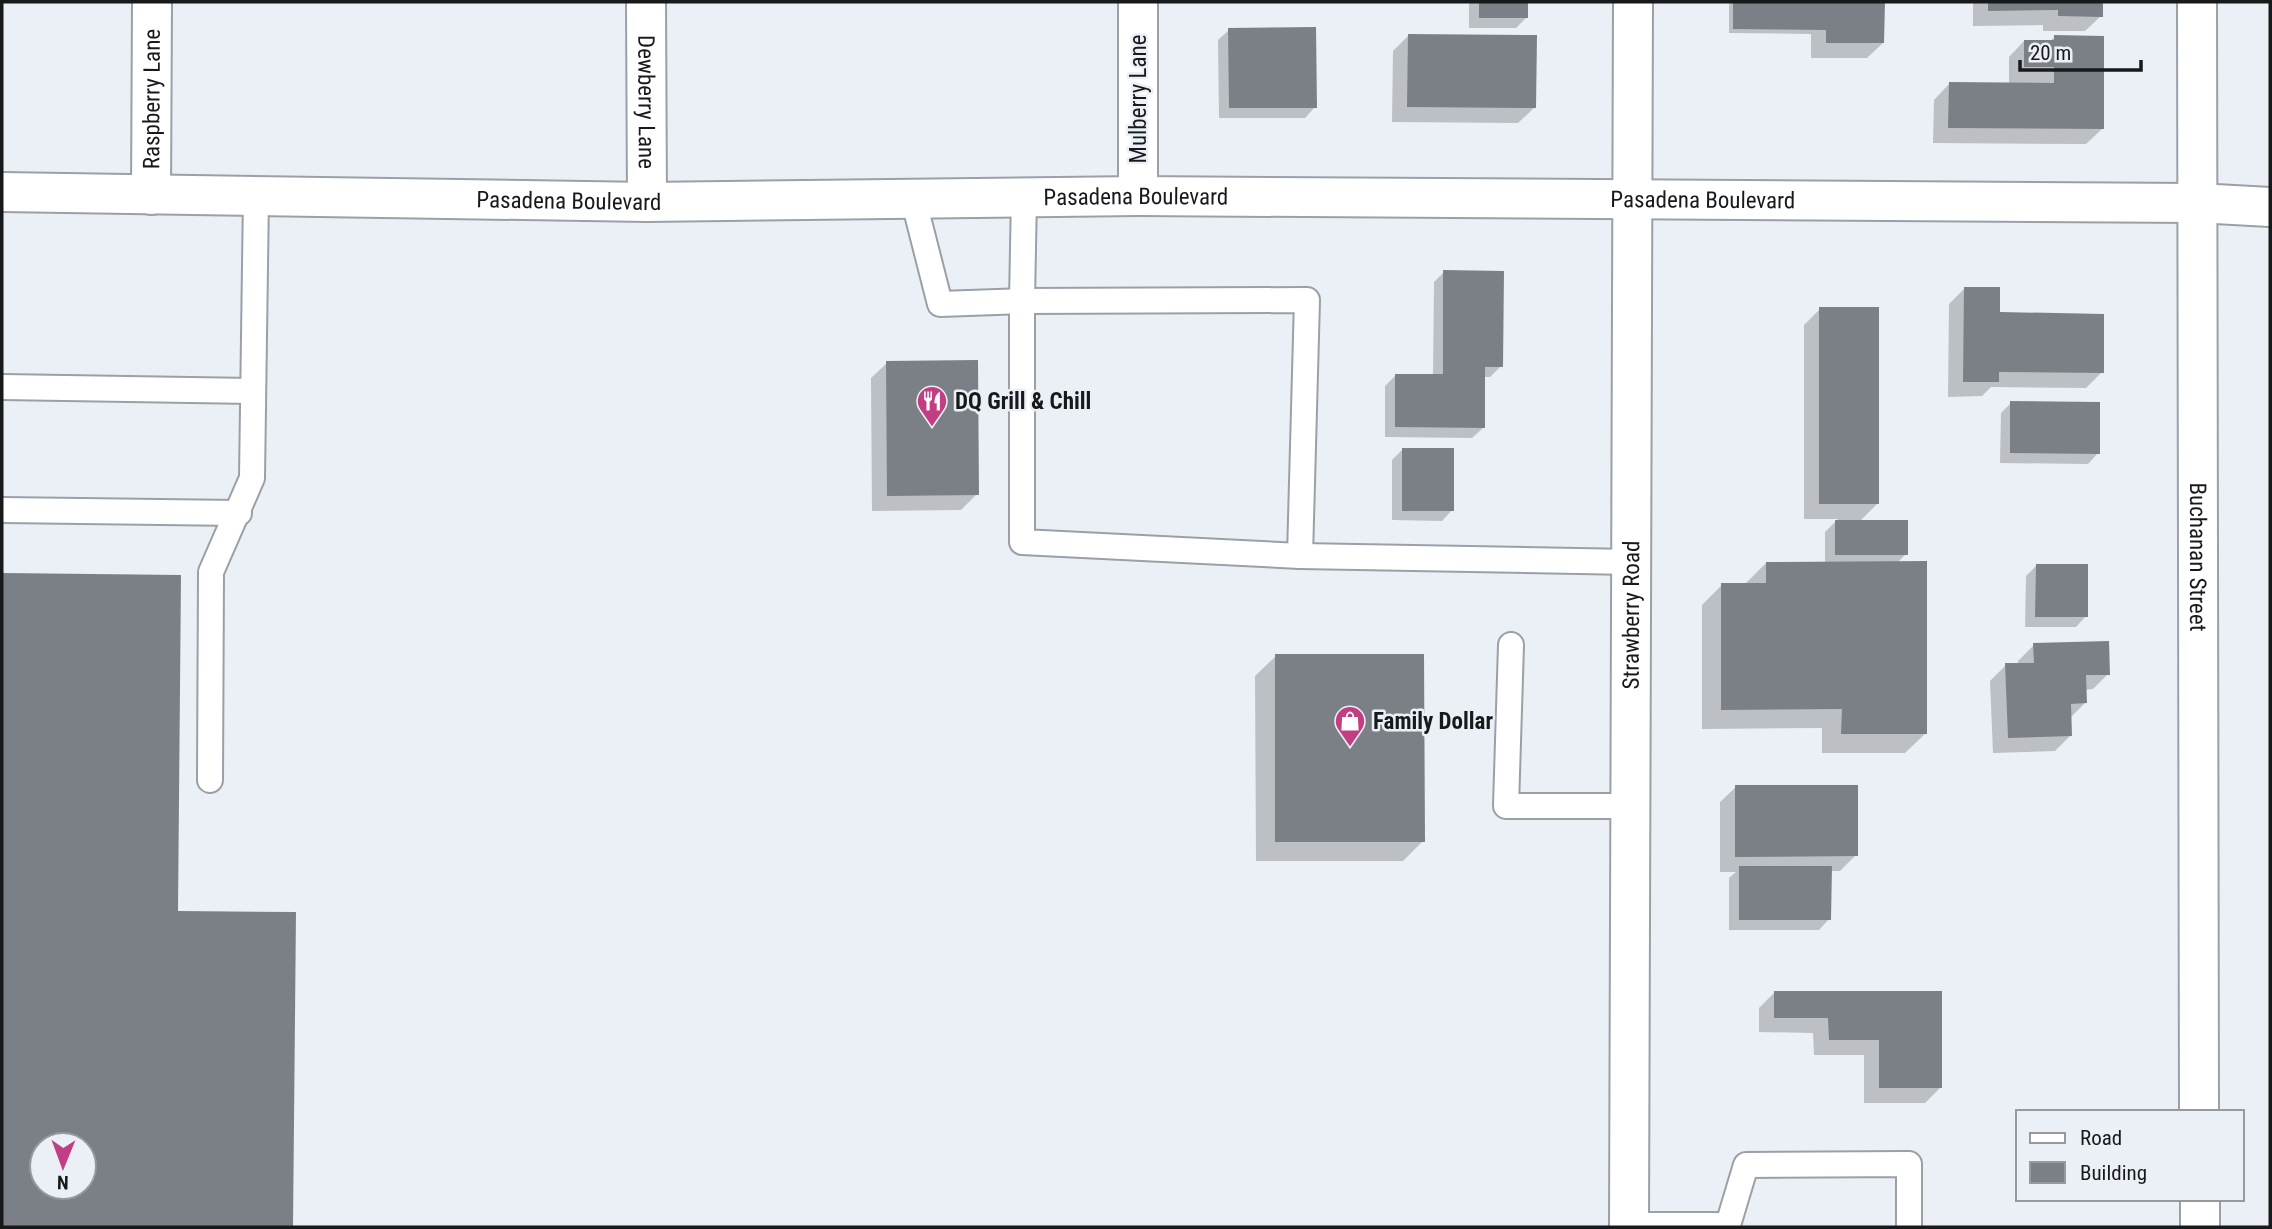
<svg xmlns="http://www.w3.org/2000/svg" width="2272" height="1229" font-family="'Roboto Condensed',sans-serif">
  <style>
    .shadow { fill: #0003; fill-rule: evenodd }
    .building { fill: #7b8087; fill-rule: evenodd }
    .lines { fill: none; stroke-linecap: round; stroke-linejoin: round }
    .lane-casing { stroke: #9ba0a7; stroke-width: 28 }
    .street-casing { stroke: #9ba0a7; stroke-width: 42 }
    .secondary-casing { stroke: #9ba0a7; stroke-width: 42 }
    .lane { stroke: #fff; stroke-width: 24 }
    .street { stroke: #fff; stroke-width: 38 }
    .secondary { stroke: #fff; stroke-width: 38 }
    .labels { text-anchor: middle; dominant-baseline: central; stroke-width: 5; stroke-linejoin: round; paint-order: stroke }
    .street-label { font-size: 23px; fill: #17191b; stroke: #ebf0f7 }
    .poi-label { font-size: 23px; font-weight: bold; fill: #17191b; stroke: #ebf0f7; text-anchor: start }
  </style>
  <rect width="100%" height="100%" fill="#ebf0f7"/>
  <!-- shadow -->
  <g class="shadow">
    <path d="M1469,2H1527V17L1516,28H1469Z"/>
    <path d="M1729,2H1883V43L1867,58H1811V34L1729,33Z"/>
    <path d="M1973,2H2101V16L2085,31H2043V25L1973,26Z"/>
    <path d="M1229,30L1315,107L1305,118H1219L1218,40Z"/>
    <path d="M1409,35L1534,108L1518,123L1392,122L1393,51Z"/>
    <path d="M2055,37L2102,129L2086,144L1933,143L1934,100L1949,84H2009V57L2024,41H2050Z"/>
    <path d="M1444,272L1501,366L1490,377H1483V428L1472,438L1385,437V386L1396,375L1433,376L1434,282Z"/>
    <path d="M1965,288L1998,314L2102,372L2086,388L1991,387L1982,396L1948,397L1949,304Z"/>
    <path d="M1820,309L1877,504L1859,522L1906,554L1897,563L1926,733L1905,753H1822V728L1702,729V605L1722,585L1746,583L1766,563H1825V532L1838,519H1804V325Z"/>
    <path d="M887,363L977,494L961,510L872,511L871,378Z"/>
    <path d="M2011,403L2098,453L2088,464L2000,463L2001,413Z"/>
    <path d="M1403,449L1452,510L1442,521L1392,520V460Z"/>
    <path d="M2037,565L2086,616L2076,627H2025L2026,576Z"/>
    <path d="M2,575L179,577L176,913L294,914L291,1227H2ZM42,1145H84V1187H42Z"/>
    <path d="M2034,645L2108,674L2093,689L2084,690L2085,703L2070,718L2071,735L2055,751L1993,753L1990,681L2006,665H2018V661Z"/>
    <path d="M1276,656L1423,841L1403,861H1256L1255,676Z"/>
    <path d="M1736,787L1856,855L1840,871H1830L1829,919L1819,930H1729V878L1736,872H1720V802Z"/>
    <path d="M1940,992V1088L1925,1103H1864V1055H1814L1813,1033L1759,1032V1008L1774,993Z"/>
  </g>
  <!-- building -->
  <g class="building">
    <rect x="1479" y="2" width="49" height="16"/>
    <path d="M1733,2H1885L1884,43H1826V30L1733,29Z"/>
    <path d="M1988,2H2103V17L2058,16V10L1988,11Z"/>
    <path d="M1316,27L1317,108H1229L1228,28Z"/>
    <path d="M1408,34L1537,35L1536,108L1407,107Z"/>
    <path d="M2054,35L2104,36V129L1948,128L1949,82L2054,83V67H2024V40H2054Z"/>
    <path d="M1443,270L1504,271L1503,367H1485V428L1395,427V374H1443Z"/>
    <path d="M1964,287H2000V312L2104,314V373L1999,372V382H1963Z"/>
    <rect x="1819" y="307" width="60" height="197"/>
    <path d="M978,360L979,495L887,496L886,361Z"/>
    <path d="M2010,401L2100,402V454L2010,453Z"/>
    <rect x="1402" y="448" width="52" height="63"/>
    <rect x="1835" y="520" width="73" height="35"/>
    <path d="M1927,561V734H1841L1842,709L1721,710V583H1766V562Z"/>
    <path d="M2036,564H2088V617H2035Z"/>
    <path d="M2,573L181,575L178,911L296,912L293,1227H2ZM42,1145H84V1187H42Z"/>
    <path d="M2109,641L2110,675H2086L2087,703L2071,704L2072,736L2008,738L2005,663H2034L2033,643Z"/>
    <path d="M1275,654H1424L1425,842H1275Z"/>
    <path d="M1735,785H1858V856L1735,857Z"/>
    <path d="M1739,866H1832L1831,920H1739Z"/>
    <path d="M1774,991H1942V1088H1879V1040H1829L1828,1018H1774Z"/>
  </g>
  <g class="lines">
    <!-- lane casing -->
    <g class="lane-casing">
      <g id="lane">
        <path d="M1024,196L1022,301V542L1300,556L1632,562"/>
        <path d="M913,198L940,304L1022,301L1307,300L1300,556"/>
        <path d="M2,387L253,391"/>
        <path d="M2,510L239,513"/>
        <path d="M1511,645L1506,806H1631"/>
        <path d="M210,780L211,572L252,478L256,196"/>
        <path d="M1629,1225H1728L1746,1165L1909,1164V1227"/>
      </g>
    </g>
    <!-- street casing -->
    <g class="street-casing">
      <g id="street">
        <path id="s1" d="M646,2L647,202"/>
        <path id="s2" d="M2197,2L2199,1112"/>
        <path id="s3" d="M151,195L152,2"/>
        <path d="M1138,196V2"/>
        <path d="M2200,1199V1227"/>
      </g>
    </g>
    <!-- secondary casing -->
    <g class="secondary-casing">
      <g id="secondary">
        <path id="s4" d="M2,192L647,202L1138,196L2197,203L2270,207"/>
        <path id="s5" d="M1629,1227L1633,2"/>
      </g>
    </g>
    <!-- lane -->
    <use href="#lane" class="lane"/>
    <!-- street -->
    <use href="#street" class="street"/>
    <!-- secondary -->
    <use href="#secondary" class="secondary"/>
  </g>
  <!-- icons -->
  <defs>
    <g id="restaurant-pin" transform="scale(1.575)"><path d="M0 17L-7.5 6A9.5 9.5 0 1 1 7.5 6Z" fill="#c23e83" stroke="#ebf0f7"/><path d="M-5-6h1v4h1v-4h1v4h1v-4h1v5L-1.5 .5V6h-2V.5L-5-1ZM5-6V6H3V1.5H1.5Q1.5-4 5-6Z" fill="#fff"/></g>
    <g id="shop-pin" transform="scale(1.575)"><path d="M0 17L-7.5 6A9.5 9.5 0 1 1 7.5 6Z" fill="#c23e83" stroke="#ebf0f7"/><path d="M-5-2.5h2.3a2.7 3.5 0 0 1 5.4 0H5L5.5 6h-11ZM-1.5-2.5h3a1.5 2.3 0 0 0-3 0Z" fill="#fff"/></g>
  </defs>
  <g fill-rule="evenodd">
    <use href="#restaurant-pin" x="932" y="401"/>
    <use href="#shop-pin" x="1350" y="721"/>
  </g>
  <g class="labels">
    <!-- street labels -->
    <g class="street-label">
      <text stroke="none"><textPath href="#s3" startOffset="96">Raspberry Lane</textPath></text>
      <text transform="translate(1138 99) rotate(-90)">Mulberry Lane</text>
      <text stroke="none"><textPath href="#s1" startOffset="100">Dewberry Lane</textPath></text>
      <text stroke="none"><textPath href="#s4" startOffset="1134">Pasadena Boulevard</textPath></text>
      <text stroke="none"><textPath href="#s4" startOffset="567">Pasadena Boulevard</textPath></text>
      <text stroke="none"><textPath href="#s4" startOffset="1701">Pasadena Boulevard</textPath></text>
      <text stroke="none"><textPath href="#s2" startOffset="555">Buchanan Street</textPath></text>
      <text stroke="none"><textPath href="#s5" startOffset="612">Strawberry Road</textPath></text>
    </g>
    <!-- poi labels -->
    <g class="poi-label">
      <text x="955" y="401">DQ Grill &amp; Chill</text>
      <text x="1373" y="721">Family Dollar</text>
    </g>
  </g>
  <!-- border -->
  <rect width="2272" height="1229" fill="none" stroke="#17191b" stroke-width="7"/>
  <!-- legend -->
  <rect x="2016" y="1110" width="228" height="91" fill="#ebf0f7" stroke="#969a9f" stroke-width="2"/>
  <rect x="2030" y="1133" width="35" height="10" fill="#ffffff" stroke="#969a9f" stroke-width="2"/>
  <text x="2080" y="1145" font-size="21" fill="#17191b">Road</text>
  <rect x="2030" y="1162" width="35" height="21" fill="#7b8087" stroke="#969a9f" stroke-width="2"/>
  <text x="2080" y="1180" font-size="21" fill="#17191b">Building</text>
  <!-- north arrow -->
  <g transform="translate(63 1166) rotate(181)"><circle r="33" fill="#ebf0f7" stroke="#969a9f" stroke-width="2"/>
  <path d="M0-5L12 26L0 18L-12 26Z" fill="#c23e83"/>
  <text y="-10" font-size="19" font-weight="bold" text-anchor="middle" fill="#17191b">N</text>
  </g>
  <!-- scale -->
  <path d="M2020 60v10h121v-10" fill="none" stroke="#17191b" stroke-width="3.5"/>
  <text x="2030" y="60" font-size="21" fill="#17191b" stroke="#ebf0f7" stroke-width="5" paint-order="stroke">20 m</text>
</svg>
